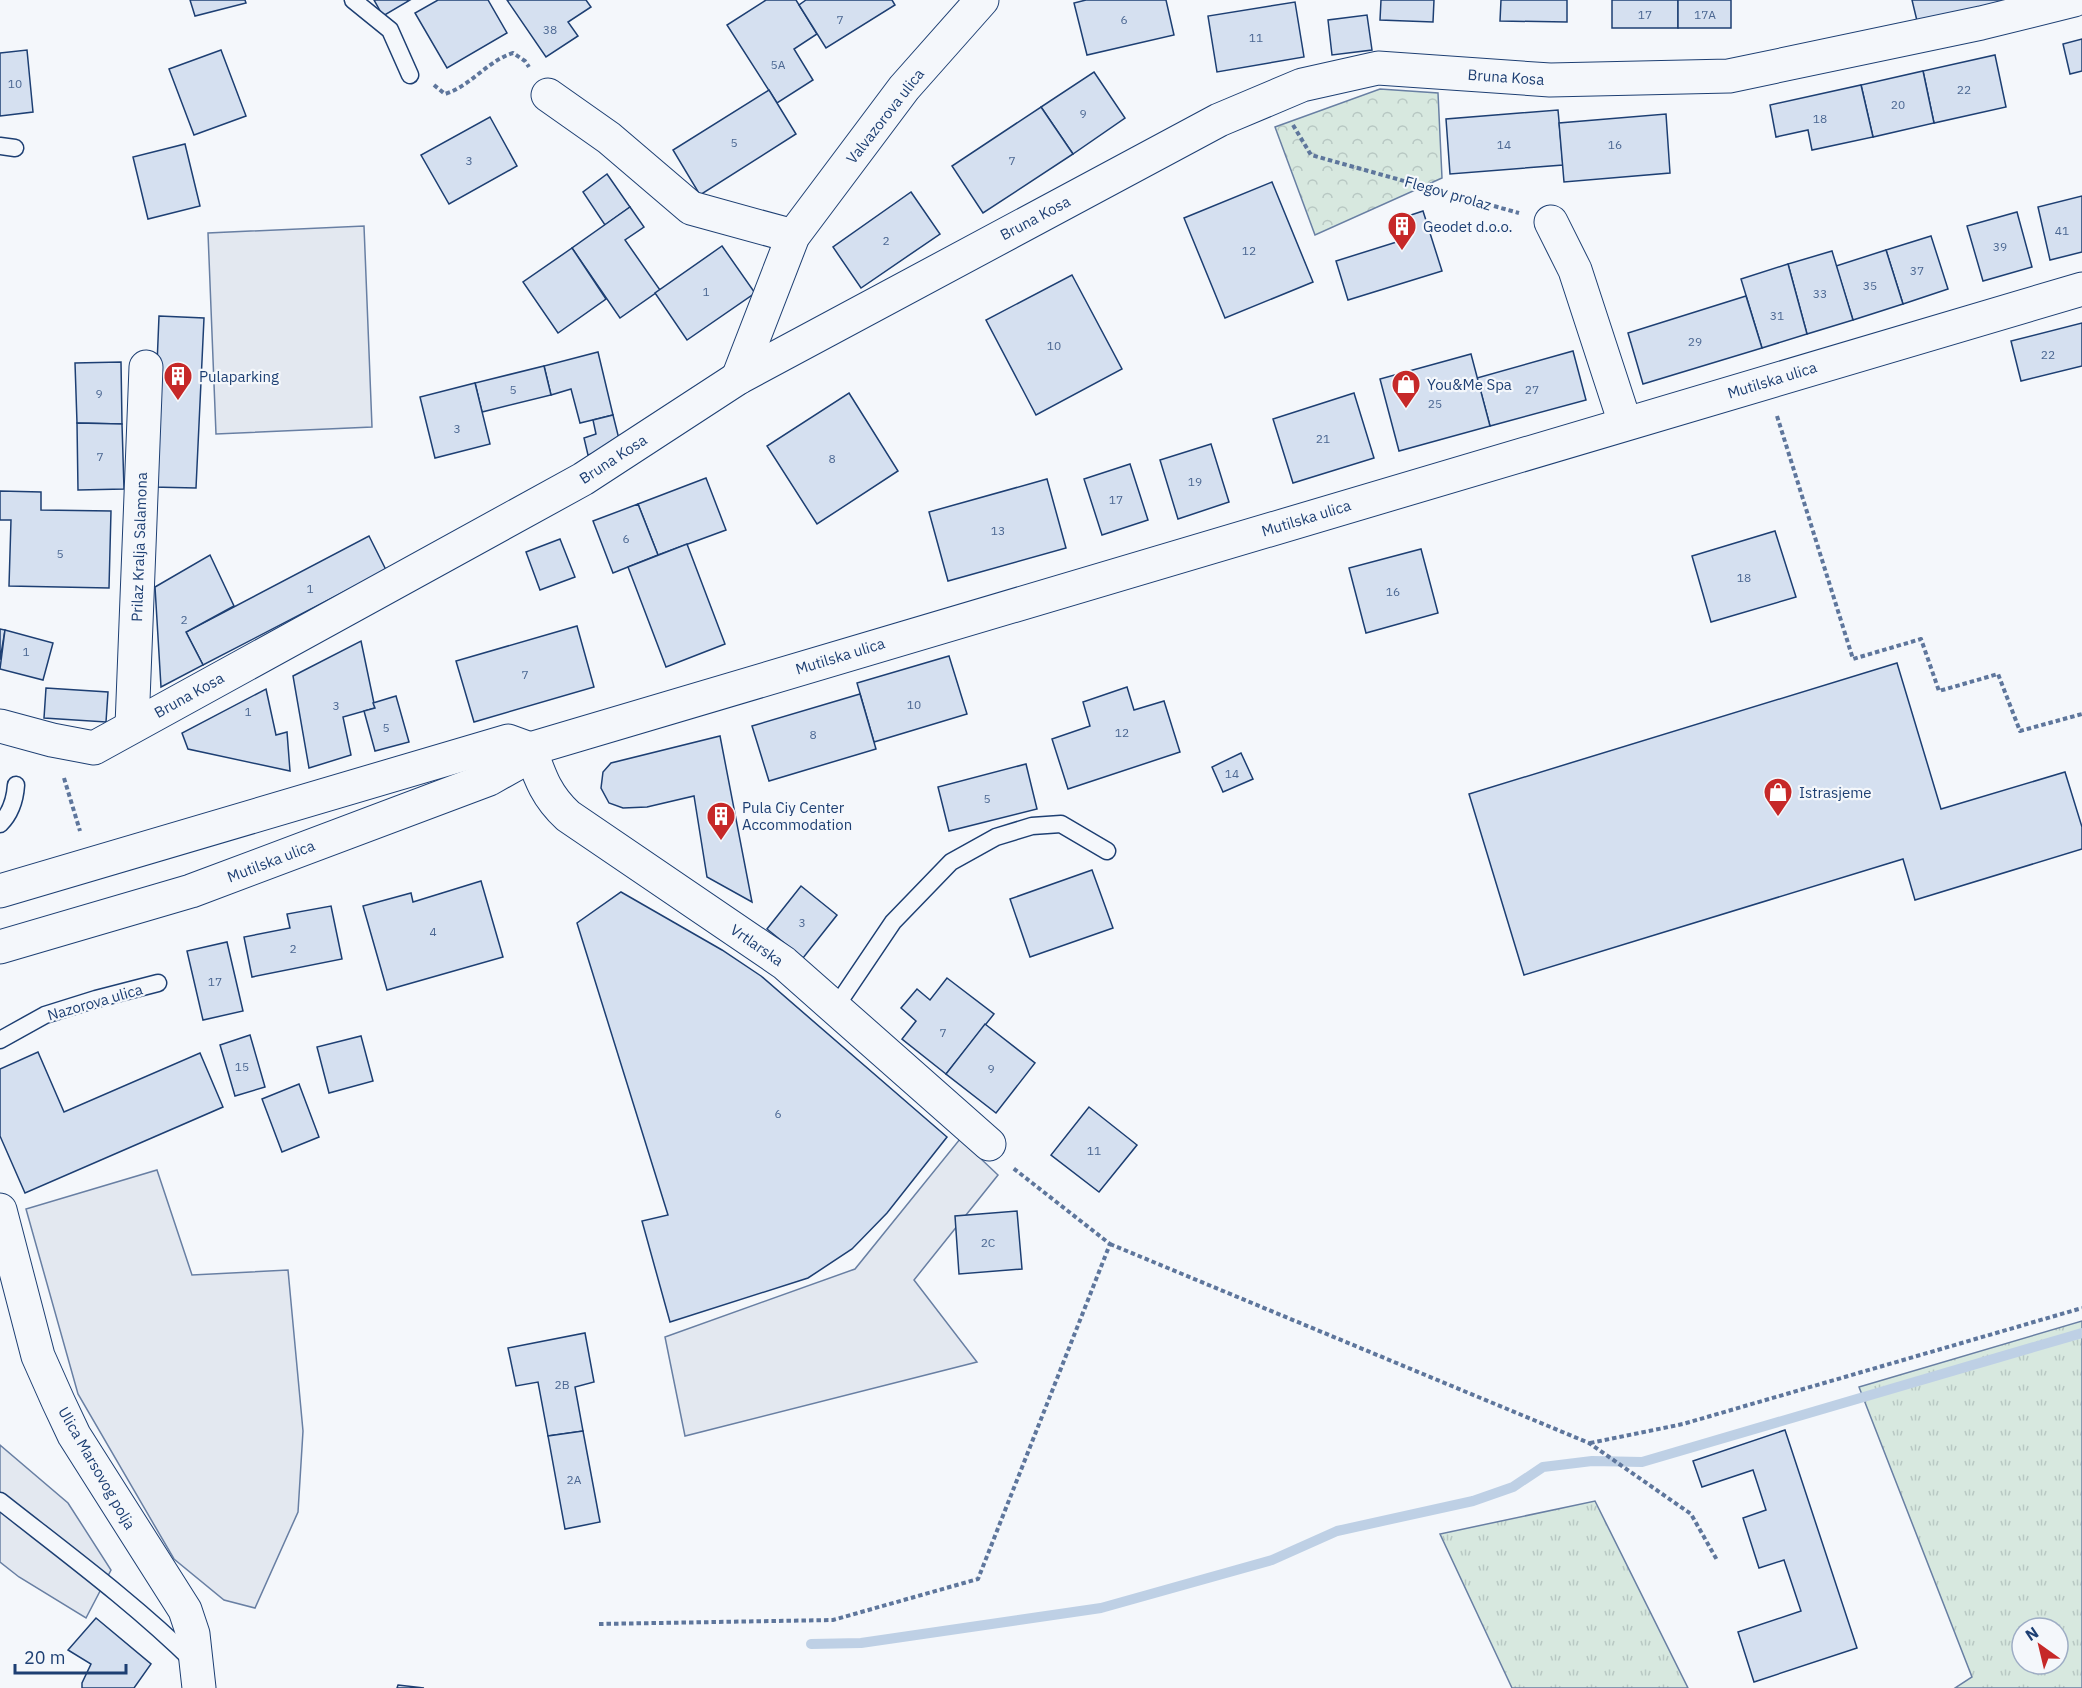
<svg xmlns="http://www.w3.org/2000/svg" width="2082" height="1688" font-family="'IBM Plex Sans',sans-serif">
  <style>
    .grass { fill: url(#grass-tufts); stroke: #687fa3; stroke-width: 1.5; fill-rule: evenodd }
    .forest { fill: url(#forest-crowns); stroke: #687fa3; stroke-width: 1.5 }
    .parking { fill: #e3e8f0; stroke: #687fa3; stroke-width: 1.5 }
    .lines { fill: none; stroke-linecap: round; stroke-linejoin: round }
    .stream { stroke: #bed0e5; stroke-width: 10 }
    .building { fill: #d5e0f0; stroke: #1d3f73; stroke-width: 1.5 }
    .lane-casing { stroke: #1d3f73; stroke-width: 19 }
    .street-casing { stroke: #1d3f73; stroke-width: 35 }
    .secondary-casing { stroke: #1d3f73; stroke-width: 35 }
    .path { stroke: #5e769c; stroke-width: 4; stroke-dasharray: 4.5 3; stroke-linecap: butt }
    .lane { stroke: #f4f7fb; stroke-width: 16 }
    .street { stroke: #f4f7fb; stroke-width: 33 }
    .secondary { stroke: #f4f7fb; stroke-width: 33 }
    .labels { text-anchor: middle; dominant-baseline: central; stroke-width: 4.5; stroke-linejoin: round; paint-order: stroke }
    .number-label { font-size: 12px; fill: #4b6792 }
    .street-label { font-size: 15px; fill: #1d3f73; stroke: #f4f7fb }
    .poi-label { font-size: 15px; fill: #1d3f73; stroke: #f4f7fb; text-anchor: start }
  </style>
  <defs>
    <pattern id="grass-tufts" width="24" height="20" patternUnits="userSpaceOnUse" patternTransform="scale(1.5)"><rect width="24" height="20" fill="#d7e8df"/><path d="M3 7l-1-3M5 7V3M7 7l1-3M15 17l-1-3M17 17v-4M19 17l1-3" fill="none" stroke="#b8c8c3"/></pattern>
    <pattern id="forest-crowns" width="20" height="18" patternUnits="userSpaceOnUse" patternTransform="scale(1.5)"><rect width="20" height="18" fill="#d7e8df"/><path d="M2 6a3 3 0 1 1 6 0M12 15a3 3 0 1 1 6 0" fill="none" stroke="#b8c8c3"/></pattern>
  </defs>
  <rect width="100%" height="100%" fill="#f4f7fb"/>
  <!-- grass -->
  <g class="grass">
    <path d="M2082,1321V1688H1955L1972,1677L1859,1387ZM2022,1628H2058V1664H2022Z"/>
    <path d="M1595,1501L1688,1688H1512L1440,1534Z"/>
  </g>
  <!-- forest -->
  <path class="forest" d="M1380,89L1438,93L1442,178L1315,235L1275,127Z"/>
  <!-- parking -->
  <g class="parking">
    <path d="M364,226L372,427L216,434L208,233Z"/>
    <path d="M960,1139L998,1175L914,1280L977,1362L685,1436L665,1337L855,1269Z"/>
    <path d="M157,1170L192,1275L288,1270L303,1431L298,1512L255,1608L224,1600L174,1559L78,1394L26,1209Z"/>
    <path d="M0,1445L68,1503L111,1570L86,1618L19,1577L0,1562Z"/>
  </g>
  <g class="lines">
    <!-- stream -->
    <path class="stream" d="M811,1644L861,1643L1101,1608L1272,1560L1337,1531L1473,1501L1513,1487L1543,1467L1592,1461L1642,1462L2082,1333"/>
  </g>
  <!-- building -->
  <g class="building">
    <path d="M190,0H245L246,3L195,16Z"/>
    <path d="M374,0H410L383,16Z"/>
    <path d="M438,0H488L507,33L447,68L415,13Z"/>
    <path d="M507,0H586L591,7L568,22L578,36L546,57Z"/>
    <path d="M766,0H796L817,34L794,49L813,80L777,103L727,25Z"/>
    <path d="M806,0H892L895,5L826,48L799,5Z"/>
    <path d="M1086,0H1166L1174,35L1087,55L1074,3Z"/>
    <path d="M1381,0H1434L1433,22L1380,20Z"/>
    <path d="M1501,0H1567V22L1500,21Z"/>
    <rect x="1612" y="0" width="66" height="28"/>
    <rect x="1678" y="0" width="53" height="28"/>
    <path d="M1912,0H2020L1918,25Z"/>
    <path d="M1295,2L1304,57L1217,72L1208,16Z"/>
    <path d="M1367,15L1372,50L1332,55L1328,20Z"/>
    <path d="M2082,39V71L2070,74L2063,44Z"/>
    <path d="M27,50L33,112L0,116V53Z"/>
    <path d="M221,50L246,116L194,135L169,69Z"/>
    <path d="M1995,55L2006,107L1934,123L1923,71Z"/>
    <path d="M1923,71L1934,123L1873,137L1861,85Z"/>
    <path d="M1094,72L1125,118L1073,154L1041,107Z"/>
    <path d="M1861,85L1873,137L1812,150L1808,130L1776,137L1770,105Z"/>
    <path d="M769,90L796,134L700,195L673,150Z"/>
    <path d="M1041,107L1073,154L983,213L952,166Z"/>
    <path d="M1558,110L1563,165L1450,174L1446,119Z"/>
    <path d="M1666,114L1670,173L1564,182L1559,123Z"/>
    <path d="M490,117L517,166L449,204L421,155Z"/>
    <path d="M185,144L200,206L148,219L133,157Z"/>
    <path d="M607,174L630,207L605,225L583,192Z"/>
    <path d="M1272,182L1313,282L1225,318L1184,218Z"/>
    <path d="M911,192L940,234L861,288L833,247Z"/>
    <path d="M2082,196V252L2050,260L2038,207Z"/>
    <path d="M630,207L644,227L625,240L660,290L620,318L572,248Z"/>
    <path d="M1423,211L1442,271L1348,300L1336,261L1403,240L1396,220Z"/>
    <path d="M2017,212L2032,267L1983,281L1967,226Z"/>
    <path d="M1931,236L1948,289L1903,304L1886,250Z"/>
    <path d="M722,246L755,293L687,340L655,293Z"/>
    <path d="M572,248L606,299L558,333L523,282Z"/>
    <path d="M1886,250L1903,304L1853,320L1836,266Z"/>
    <path d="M1832,251L1853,320L1807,334L1788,264Z"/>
    <path d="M1788,264L1807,334L1762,348L1741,279Z"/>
    <path d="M1072,275L1122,369L1036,415L986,320Z"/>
    <path d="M1746,296L1762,348L1643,384L1628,333Z"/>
    <path d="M159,316L204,318L196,488L152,487Z"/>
    <path d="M2082,323V366L2021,381L2011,341Z"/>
    <path d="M1573,351L1586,400L1490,426L1477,378Z"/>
    <path d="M598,352L613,415L580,423L571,389L551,395L544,366Z"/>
    <path d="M1471,354L1490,426L1399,451L1380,379Z"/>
    <path d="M121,362L122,424L77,423L75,363Z"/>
    <path d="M544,366L551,395L482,412L475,383Z"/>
    <path d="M475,383L490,444L435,458L420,397Z"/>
    <path d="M849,393L898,471L817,524L767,446Z"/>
    <path d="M1354,393L1374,458L1293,483L1273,419Z"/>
    <path d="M613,415L621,447L588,455L584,438L596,434L593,420Z"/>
    <path d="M77,423L122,424L124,489L78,490Z"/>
    <path d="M1211,444L1229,502L1178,519L1160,460Z"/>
    <path d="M1130,464L1148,520L1102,535L1084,479Z"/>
    <path d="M706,478L726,530L658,555L638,504Z"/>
    <path d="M1047,479L1066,548L948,581L929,512Z"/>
    <path d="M0,491L41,492V510L111,511L109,588L9,586L11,520H0Z"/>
    <path d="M638,504L658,555L613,573L593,521Z"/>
    <path d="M1775,531L1796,597L1711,622L1692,556Z"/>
    <path d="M369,536L386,570L203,665L186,632Z"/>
    <path d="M560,539L575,577L540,590L526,552Z"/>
    <path d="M687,544L725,644L666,667L628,567Z"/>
    <path d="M1421,549L1438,613L1366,633L1349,568Z"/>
    <path d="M210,555L234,606L186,632L203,665L161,687L155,587Z"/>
    <path d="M577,626L594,687L474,722L456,661Z"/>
    <path d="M0,629L5,630L0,660Z"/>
    <path d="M5,630L53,643L43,680L0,669Z"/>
    <path d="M361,641L375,708L343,717L351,755L309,768L293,676Z"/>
    <path d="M949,656L967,714L874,742L857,683Z"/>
    <path d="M1897,663L1941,809L2065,772L2082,827V849L1915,900L1903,859L1524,975L1469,794Z"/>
    <path d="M1127,687L1134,710L1164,701L1180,752L1068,789L1052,739L1090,726L1083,702Z"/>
    <path d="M46,688L108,692L106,722L44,718Z"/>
    <path d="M266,689L276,735L287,732L290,771L188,749L182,733Z"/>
    <path d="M860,694L876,749L769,781L752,726Z"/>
    <path d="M396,696L409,742L375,751L364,711L375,708L373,703Z"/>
    <path d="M720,736L752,902L707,877L694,796L647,807L623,808L609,803L601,788L603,772L611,763Z"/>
    <path d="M1241,753L1253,779L1223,792L1212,767Z"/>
    <path d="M1026,764L1037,809L949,831L938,787Z"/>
    <path d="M1092,870L1113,928L1030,957L1010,899Z"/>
    <path d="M481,881L503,957L387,990L363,906L411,893L413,902Z"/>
    <path d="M801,886L837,915L803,958L767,929Z"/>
    <path d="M621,892L722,950L761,976L947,1137L887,1213L852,1249L808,1278L670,1322L642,1221L668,1215L577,923Z"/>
    <path d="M331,906L342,959L252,977L244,937L290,928L287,914Z"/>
    <path d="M227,942L243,1011L203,1020L187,951Z"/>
    <path d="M947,978L994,1014L946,1074L902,1039L916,1021L901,1008L917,989L930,1000Z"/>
    <path d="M985,1024L1035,1063L996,1113L946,1074Z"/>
    <path d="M250,1035L265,1087L235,1096L220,1045Z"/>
    <path d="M361,1036L373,1081L329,1093L317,1047Z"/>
    <path d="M38,1052L64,1112L200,1053L223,1107L25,1193L0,1136V1069Z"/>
    <path d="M299,1084L319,1137L282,1152L262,1099Z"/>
    <path d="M1089,1107L1137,1145L1099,1192L1051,1155Z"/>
    <path d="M1017,1211L1022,1269L959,1274L955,1216Z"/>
    <path d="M585,1333L594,1382L575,1387L583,1431L548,1436L538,1382L516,1386L508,1348Z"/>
    <path d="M1785,1430L1857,1648L1754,1682L1738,1632L1801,1611L1784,1560L1759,1568L1743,1518L1766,1510L1753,1470L1702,1487L1693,1461Z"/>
    <path d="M583,1431L600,1522L565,1529L548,1436Z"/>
    <path d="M96,1618L151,1664L134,1688H82V1683L91,1664L68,1650Z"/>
    <path d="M398,1685L424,1688H397Z"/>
  </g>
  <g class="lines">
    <!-- lane casing -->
    <g class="lane-casing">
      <g id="lane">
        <path d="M353,0L390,30L410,75"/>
        <path d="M0,146L15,148"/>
        <path d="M0,824C11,813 15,800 16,785"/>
        <path d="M835,1008L893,922L951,862L996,837L1032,826L1061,824L1107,851"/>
        <path d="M0,1040L45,1015L96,999L158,983"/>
        <path d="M0,1501C66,1553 134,1603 194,1662"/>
      </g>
    </g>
    <!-- street casing -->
    <g class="street-casing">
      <g id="street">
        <path d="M548,95L609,138L691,208L793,236"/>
        <path d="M1551,222L1575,270L1625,423"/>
        <path d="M738,378L793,236L904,88L982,0"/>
        <path d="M0,726L52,740L94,748L583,479L738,378L1219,120L1302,85L1378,68L1550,80L1729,76L1981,23L2074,0"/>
        <path d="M132,726L146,367"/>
        <path d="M530,749C540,777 546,796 568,816L784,963L989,1144"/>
        <path d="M0,1210L38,1356L58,1401L74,1435L185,1610L193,1634L199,1688"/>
      </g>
    </g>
    <!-- secondary casing -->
    <g class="secondary-casing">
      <g id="secondary">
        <path d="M0,891L508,741L530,749"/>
        <path d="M0,947L191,891L489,779L521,761L530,749L2082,289"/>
      </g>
    </g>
    <!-- path -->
    <g class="path">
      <path d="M434,85L445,94C471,86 487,61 513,53L525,61L529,67"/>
      <path d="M1293,125L1311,155L1519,213"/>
      <path d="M1777,416L1853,659L1921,639L1939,691L1998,674L2020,731L2082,714"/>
      <path d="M64,778L80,831"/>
      <path d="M1110,1244L1589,1443L1691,1514L1717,1560"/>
      <path d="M1590,1443L1683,1424L2082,1308"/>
      <path d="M599,1624L833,1620L978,1579L1110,1244L1013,1168"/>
    </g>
    <!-- lane -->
    <use href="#lane" class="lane"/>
    <!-- street -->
    <use href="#street" class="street"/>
    <!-- secondary -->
    <use href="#secondary" class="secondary"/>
  </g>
  <!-- icons -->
  <defs>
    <g id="building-pin" transform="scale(1.5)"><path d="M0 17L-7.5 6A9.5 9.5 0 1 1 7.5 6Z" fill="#c62828" stroke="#f4f7fb"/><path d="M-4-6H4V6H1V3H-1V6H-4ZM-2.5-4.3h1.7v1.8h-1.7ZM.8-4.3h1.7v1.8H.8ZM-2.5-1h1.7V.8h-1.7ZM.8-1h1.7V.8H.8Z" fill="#fff"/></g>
    <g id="shop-pin" transform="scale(1.5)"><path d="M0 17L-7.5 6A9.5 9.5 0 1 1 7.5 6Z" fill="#c62828" stroke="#f4f7fb"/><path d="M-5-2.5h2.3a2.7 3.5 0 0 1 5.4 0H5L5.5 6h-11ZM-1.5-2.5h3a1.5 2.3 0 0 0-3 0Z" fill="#fff"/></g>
  </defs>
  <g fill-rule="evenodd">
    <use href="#building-pin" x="1402" y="226"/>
    <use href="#building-pin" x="178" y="376"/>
    <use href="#shop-pin" x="1406" y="384"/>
    <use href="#shop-pin" x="1778" y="792"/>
    <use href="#building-pin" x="721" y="816"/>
  </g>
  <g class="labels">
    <!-- number labels -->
    <g class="number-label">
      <text x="1645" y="14">17</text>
      <text x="1705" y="14">17A</text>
      <text x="840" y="19">7</text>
      <text x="1124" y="19">6</text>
      <text x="550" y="29">38</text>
      <text x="1256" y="37">11</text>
      <text x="778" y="64">5A</text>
      <text x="15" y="83">10</text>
      <text x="1964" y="89">22</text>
      <text x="1898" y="104">20</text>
      <text x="1083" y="113">9</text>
      <text x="1820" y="118">18</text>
      <text x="734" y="142">5</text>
      <text x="1504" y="144">14</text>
      <text x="1615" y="144">16</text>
      <text x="469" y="160">3</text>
      <text x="1012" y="160">7</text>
      <text x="2062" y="230">41</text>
      <text x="886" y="240">2</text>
      <text x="2000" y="246">39</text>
      <text x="1249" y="250">12</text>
      <text x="1917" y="270">37</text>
      <text x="1870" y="285">35</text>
      <text x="706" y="291">1</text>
      <text x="1820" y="293">33</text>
      <text x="1777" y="315">31</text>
      <text x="1695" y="341">29</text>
      <text x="1054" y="345">10</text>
      <text x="2048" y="354">22</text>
      <text x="513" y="389">5</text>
      <text x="1532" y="389">27</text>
      <text x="99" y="393">9</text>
      <text x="1435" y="403">25</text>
      <text x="457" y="428">3</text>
      <text x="1323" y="438">21</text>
      <text x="100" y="456">7</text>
      <text x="832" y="458">8</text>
      <text x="1195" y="481">19</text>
      <text x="1116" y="499">17</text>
      <text x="998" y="530">13</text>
      <text x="626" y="538">6</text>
      <text x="60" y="553">5</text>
      <text x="1744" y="577">18</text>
      <text x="310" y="588">1</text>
      <text x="1393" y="591">16</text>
      <text x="184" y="619">2</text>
      <text x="26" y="651">1</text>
      <text x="525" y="674">7</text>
      <text x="914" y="704">10</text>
      <text x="336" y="705">3</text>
      <text x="248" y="711">1</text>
      <text x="386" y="727">5</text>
      <text x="1122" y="732">12</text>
      <text x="813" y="734">8</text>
      <text x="1232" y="773">14</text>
      <text x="987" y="798">5</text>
      <text x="802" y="922">3</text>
      <text x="433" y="931">4</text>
      <text x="293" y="948">2</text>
      <text x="215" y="981">17</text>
      <text x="943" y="1032">7</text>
      <text x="242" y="1066">15</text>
      <text x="991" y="1068">9</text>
      <text x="778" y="1113">6</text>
      <text x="1094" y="1150">11</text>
      <text x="988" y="1242">2C</text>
      <text x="562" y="1384">2B</text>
      <text x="574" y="1479">2A</text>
    </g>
    <!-- street labels -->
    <g class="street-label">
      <text transform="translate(1506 77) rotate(4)">Bruna Kosa</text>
      <text transform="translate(885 116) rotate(-52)">Valvazorova ulica</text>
      <text transform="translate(1448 193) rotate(16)">Flegov prolaz</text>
      <text transform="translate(1035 218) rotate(-28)">Bruna Kosa</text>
      <text transform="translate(1772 380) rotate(-17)">Mutilska ulica</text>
      <text transform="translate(613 459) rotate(-33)">Bruna Kosa</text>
      <text transform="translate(1306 518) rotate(-17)">Mutilska ulica</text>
      <text transform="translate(139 547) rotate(-88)">Prilaz Kralja Salamona</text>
      <text transform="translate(840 656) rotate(-17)">Mutilska ulica</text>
      <text transform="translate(189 695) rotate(-29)">Bruna Kosa</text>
      <text transform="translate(271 861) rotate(-21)">Mutilska ulica</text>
      <text transform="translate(757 945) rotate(35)">Vrtlarska</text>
      <text transform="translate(95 1002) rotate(-16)">Nazorova ulica</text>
      <text transform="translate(97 1468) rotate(60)">Ulica Marsovog polja</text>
    </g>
    <!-- poi labels -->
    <g class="poi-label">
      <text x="1423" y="226">Geodet d.o.o.</text>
      <text x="199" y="376">Pulaparking</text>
      <text x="1427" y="384">You&amp;Me Spa</text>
      <text x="1799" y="792">Istrasjeme</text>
      <text x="742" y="807">Pula Ciy Center<tspan x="742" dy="17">Accommodation</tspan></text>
    </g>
  </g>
  <!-- north arrow -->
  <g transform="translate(2040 1646) rotate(326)"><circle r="28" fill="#f4f7fb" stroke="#9eadc5" stroke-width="1.5"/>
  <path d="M0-4.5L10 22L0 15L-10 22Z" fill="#c62828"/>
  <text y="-9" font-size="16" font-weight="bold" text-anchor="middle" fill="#1d3f73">N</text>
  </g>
  <!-- scale -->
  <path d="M15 1664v9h111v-9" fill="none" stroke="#1d3f73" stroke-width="3"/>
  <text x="24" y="1664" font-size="18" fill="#1d3f73" stroke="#f4f7fb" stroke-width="4.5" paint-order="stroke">20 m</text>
</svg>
